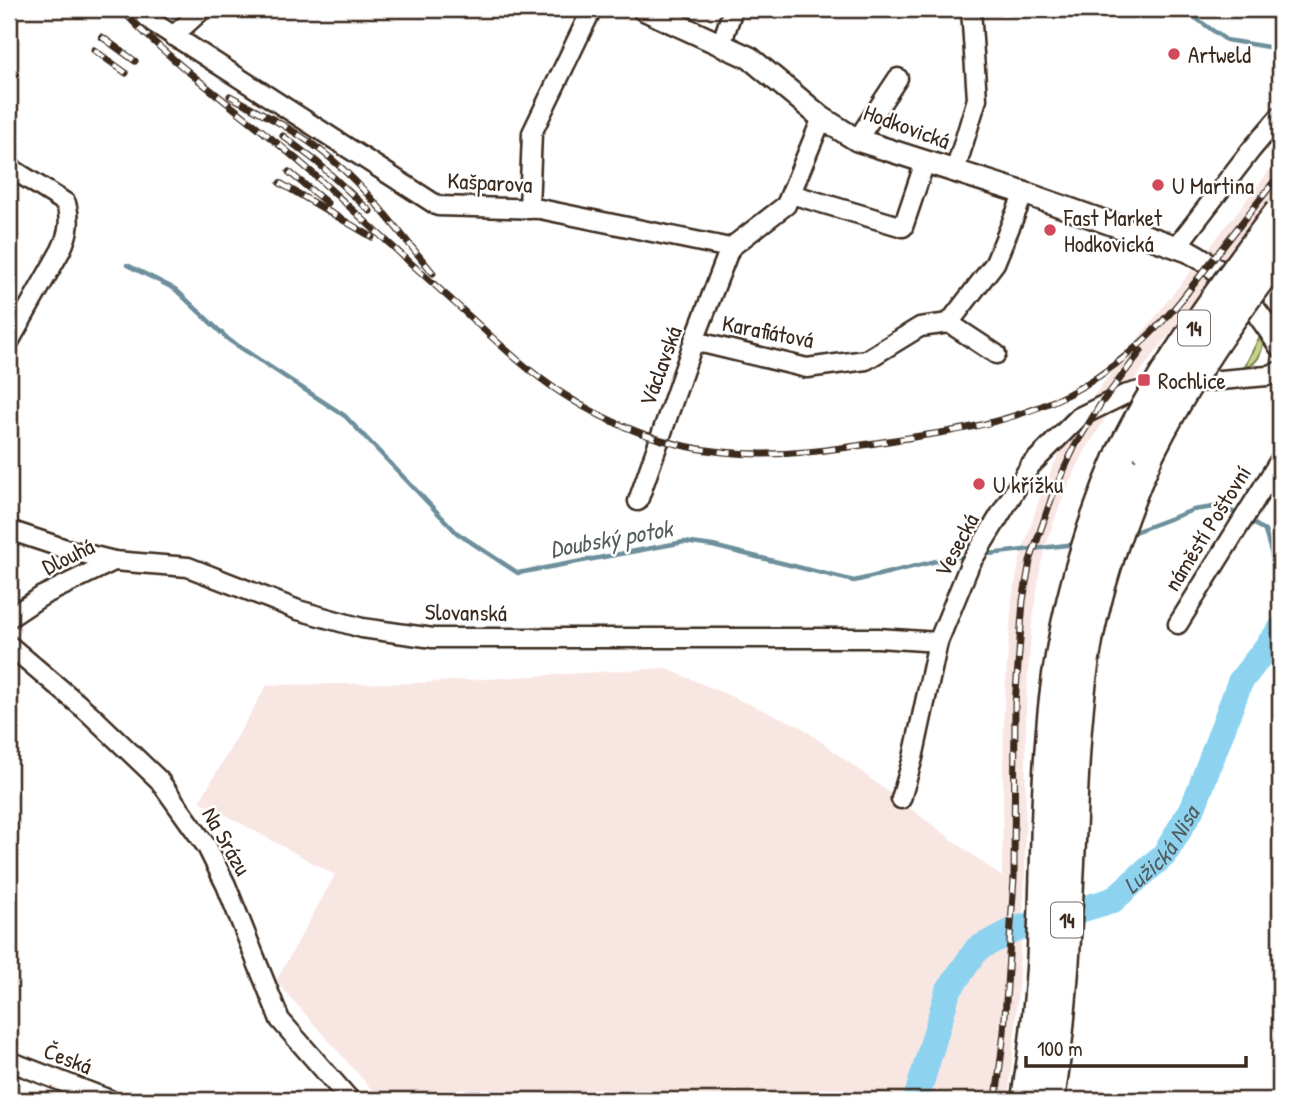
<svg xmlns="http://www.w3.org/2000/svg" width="1289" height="1109" font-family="'Patrick Hand',sans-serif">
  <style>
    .built { fill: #f8e6e3 }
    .green { fill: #c7d589; stroke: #818054; stroke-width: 2 }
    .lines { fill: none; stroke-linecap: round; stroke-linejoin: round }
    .stream { stroke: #6c8f9b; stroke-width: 4.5 }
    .river { stroke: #8dd3ef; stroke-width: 26 }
    .minor-casing { stroke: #3b2a1e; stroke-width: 23 }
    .tertiary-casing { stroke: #3b2a1e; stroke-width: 26 }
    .trunk-casing { stroke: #3b2a1e; stroke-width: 33 }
    .minor { stroke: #fff; stroke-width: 18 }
    .tertiary { stroke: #fff; stroke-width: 21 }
    .trunk { stroke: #fff; stroke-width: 28 }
    .rail-casing { stroke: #3b2a1e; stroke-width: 7 }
    .rail { stroke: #fff; stroke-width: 4.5; stroke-dasharray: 13; stroke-linecap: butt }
    .trunk-bridge-casing { stroke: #3b2a1e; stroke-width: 33; stroke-linecap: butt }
    .trunk-bridge { stroke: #fff; stroke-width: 28 }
    .poi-dot { fill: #d1495b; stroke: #fff; stroke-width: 2.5 }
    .labels { text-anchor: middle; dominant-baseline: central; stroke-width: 5; stroke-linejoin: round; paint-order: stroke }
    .shield { fill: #fff; stroke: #766a62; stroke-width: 2 }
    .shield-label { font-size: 21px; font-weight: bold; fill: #3b2a1e }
    .poi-label { font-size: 23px; fill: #3b2a1e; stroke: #fff; text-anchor: start }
    .street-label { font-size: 23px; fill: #3b2a1e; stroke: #fff }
    .water-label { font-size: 24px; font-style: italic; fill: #545d5d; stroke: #fff }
  </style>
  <rect width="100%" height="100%" fill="#fff"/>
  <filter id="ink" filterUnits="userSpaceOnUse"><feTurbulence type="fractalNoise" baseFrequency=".0143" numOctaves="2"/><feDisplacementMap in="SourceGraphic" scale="14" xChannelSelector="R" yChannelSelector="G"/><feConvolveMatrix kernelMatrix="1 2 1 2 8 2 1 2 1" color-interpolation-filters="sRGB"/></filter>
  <g filter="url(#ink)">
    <!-- built -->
    <path class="built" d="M1280,157V193L1109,412L1084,453L1064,494L1049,535L1041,564L1031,632L1026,704L1025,879L1015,1033L1008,1100H381L276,981L335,875L200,801L267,685L417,683L665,668L800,726L1002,877L1004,704L1012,600L1020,559L1044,485L1065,442L1091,399Z"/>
    <!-- green -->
    <path class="green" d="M1259,338L1263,344C1261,354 1257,366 1245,366Z"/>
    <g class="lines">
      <!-- stream -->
      <g class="stream">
        <path d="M1183,9L1226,40L1280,49"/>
        <path d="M127,265L175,289L229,340L345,416L457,533L518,573L684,542L713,546L854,581L953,557H968"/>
        <path d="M1249,520L1265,531L1280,582"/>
        <path d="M1129,534L1193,510L1221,506L1239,515"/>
        <path d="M980,555L1076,544"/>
      </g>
      <!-- river -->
      <path class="river" id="s1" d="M916,1100L948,991L977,949L1016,929L1113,900L1165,854L1194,805L1240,682L1280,630"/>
      <!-- minor casing -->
      <g class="minor-casing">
        <g id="minor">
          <path d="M138,9L154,23L438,206L540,209L730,248L786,205L822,118"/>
          <path d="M173,36L203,9"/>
          <path d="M721,45L733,9"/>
          <path d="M857,140L898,78"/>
          <path d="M9,167L66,203C71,221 69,233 61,250L9,342"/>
          <path d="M955,171L977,99L971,9"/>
          <path d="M791,194L903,227L925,162"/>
          <path d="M529,209L532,133L592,9"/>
          <path d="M1177,246L1251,150L1280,116"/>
          <path d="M694,341L807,368L866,360L920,327L949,323"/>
          <path d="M996,354L949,323L995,263L1024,193"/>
          <path d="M638,501L694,341L730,248"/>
          <path d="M9,530L66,549L114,561L188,567L298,610L362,628L433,638H878L938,642"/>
          <path d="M9,618L42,596L114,561"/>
          <path d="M1178,624L1280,460"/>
          <path d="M9,645L89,713L159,780L207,847L226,885L280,1020L350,1100"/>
          <path d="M901,799L913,758L938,642L970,564L1030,466L1079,417L1124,395L1162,385L1267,376L1280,371"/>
          <path d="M9,1061L110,1100"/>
        </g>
      </g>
      <!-- tertiary casing -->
      <g class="tertiary-casing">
        <path id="tertiary" d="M643,9L750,58L822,118L857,140L1024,193L1188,251C1228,272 1256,308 1280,346"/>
      </g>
      <!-- trunk casing -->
      <g class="trunk-casing">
        <g id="trunk">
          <path d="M1026,1100C1033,1056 1038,1013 1041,968C1046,879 1044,788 1054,698C1064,613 1087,531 1121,453"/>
          <path d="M1050,1100C1063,1015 1067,928 1071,841C1074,772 1076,703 1089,635C1102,572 1123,513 1149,454"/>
        </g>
      </g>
      <!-- minor -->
      <use href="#minor" class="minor"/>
      <!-- tertiary -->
      <use href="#tertiary" class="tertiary"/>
      <!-- trunk -->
      <use href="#trunk" class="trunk"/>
      <!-- rail casing -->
      <g class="rail-casing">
        <g id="rail">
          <path d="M121,9C180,73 255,120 319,179C365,221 410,263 456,304C490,335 524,369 563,394C610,425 668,447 723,452C790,459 855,446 920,436C1036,420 1112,387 1187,293"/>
          <path d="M102,37L135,61"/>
          <path d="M94,50L126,73"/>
          <path d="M230,96C260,112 291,128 319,149C364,183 397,230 433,273"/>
          <path d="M283,136L317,162L370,211"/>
          <path d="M289,172L327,203"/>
          <path d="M280,183L372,237"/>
          <path d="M1182,299L1280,174"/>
          <path d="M996,1100L1004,1032L1014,878L1015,704L1023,601L1030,561L1054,491L1075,446L1100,405L1141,351"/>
        </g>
      </g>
      <!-- rail -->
      <use href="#rail" class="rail"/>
      <!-- trunk-bridge casing -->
      <g class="trunk-bridge-casing">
        <g id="trunk-bridge">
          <path d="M1121,453C1164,366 1221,289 1280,211"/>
          <path d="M1149,454C1185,381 1232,316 1280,252"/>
        </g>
      </g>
      <!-- trunk-bridge -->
      <use href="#trunk-bridge" class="trunk-bridge"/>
    </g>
  </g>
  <!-- markers -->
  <g class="poi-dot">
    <circle cx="1174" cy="54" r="7"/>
    <circle cx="1158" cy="185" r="7"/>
    <circle cx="1050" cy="230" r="7"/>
    <rect x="1137" y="373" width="14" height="14" rx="3.5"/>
    <circle cx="979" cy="484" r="7"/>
  </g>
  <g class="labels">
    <!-- shield labels -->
    <g class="shield">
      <rect x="1178" y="310.5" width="32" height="35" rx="5"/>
      <rect x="1051" y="902.5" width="32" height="35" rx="5"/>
    </g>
    <g class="shield-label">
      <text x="1194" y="328">14</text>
      <text x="1067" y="920">14</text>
    </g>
    <!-- poi labels -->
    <g class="poi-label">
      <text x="1188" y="54">Artweld</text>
      <text x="1172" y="185">U Martina</text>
      <text x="1064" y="217">Fast Market<tspan x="1064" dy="26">Hodkovická</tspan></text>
      <text x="1158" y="380">Rochlice</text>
      <text x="993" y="484">U křížku</text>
    </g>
    <!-- street labels -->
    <g class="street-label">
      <text transform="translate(907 126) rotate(20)">Hodkovická</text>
      <text transform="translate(490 182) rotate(3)">Kašparova</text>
      <text transform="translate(768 331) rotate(11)">Karafiátová</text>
      <text transform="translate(660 366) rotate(-70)">Václavská</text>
      <text transform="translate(1207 528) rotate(-58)">náměstí Poštovní</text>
      <text transform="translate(956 545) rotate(-62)">Vesecká</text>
      <text transform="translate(68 556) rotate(-26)">Dlouhá</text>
      <text transform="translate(466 612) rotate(1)">Slovanská</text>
      <text transform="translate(227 841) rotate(60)">Na Srázu</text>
      <text transform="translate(68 1058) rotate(21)">Česká</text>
    </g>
    <!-- water labels -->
    <g class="water-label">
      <text transform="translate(611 538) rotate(-10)">Doubský potok</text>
      <text stroke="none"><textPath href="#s1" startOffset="380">Lužická Nisa</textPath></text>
    </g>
  </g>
  <!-- margin -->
  <rect width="1289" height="1109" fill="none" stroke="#fff" stroke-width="35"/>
  <rect x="18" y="18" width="1254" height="1074" fill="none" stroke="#3b2a1e" stroke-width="2.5" filter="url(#ink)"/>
  <!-- scale -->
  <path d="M1026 1056v10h220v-10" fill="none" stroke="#3b2a1e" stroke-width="3.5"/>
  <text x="1037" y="1056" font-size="21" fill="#3b2a1e" stroke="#ffffff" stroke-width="5" paint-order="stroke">100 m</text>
</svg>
